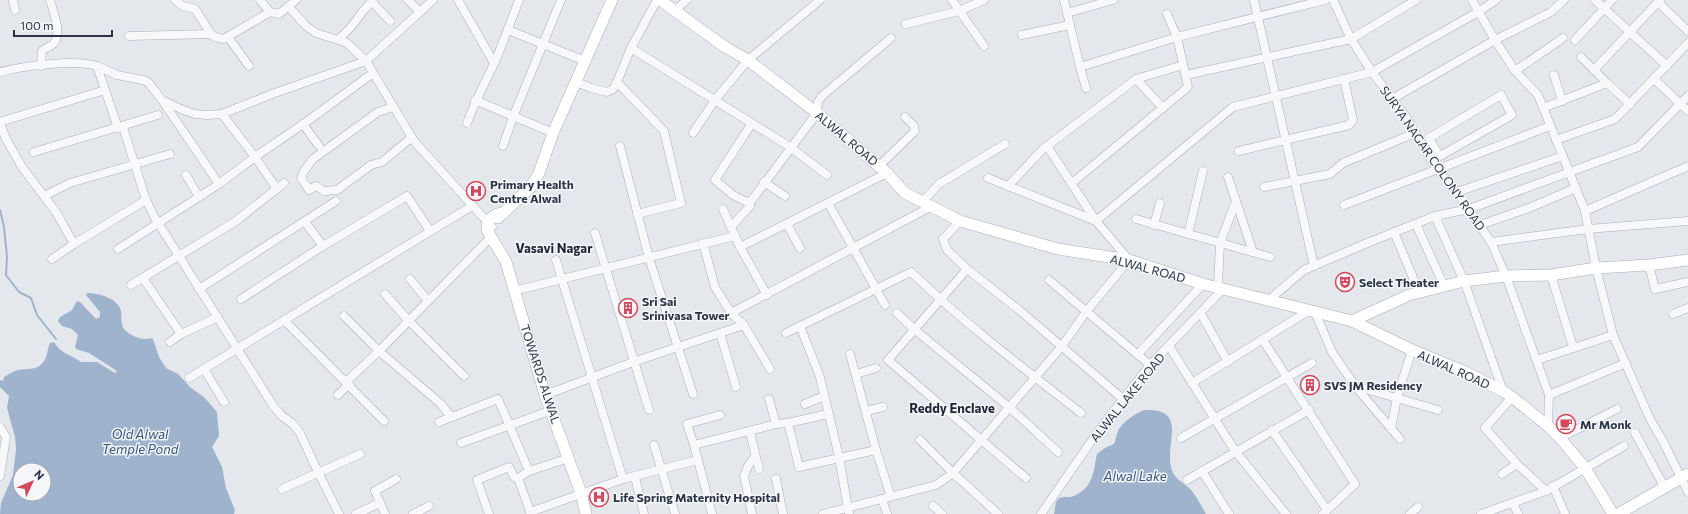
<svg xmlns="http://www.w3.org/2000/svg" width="1688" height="514" font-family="Commissioner,sans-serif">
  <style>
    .water { fill: #9fb4cc; fill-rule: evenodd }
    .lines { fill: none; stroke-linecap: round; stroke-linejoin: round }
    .stream { stroke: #9fb4cc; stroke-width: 2 }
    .street-casing { stroke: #a9aeb7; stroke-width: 9 }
    .secondary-casing { stroke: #a9aeb7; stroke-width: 12 }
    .street { stroke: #f7f8fa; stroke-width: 8 }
    .secondary { stroke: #fff; stroke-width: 11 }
    .labels { text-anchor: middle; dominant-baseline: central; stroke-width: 3; stroke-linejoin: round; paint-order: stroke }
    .street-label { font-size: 12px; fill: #2b3445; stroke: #f4f6f9 }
    .poi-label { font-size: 12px; font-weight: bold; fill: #2b3445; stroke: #f4f6f9; text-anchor: start }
    .neighbourhood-label { font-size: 13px; font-weight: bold; fill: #1d2536; stroke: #f4f6f9 }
    .water-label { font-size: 13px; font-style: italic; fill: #34527a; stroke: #f4f6f9 }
  </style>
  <rect width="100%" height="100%" fill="#e4e7ec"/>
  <!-- water -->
  <g class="water">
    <path d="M87,293C98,293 118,298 121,311C122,318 120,327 127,332C131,335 139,339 144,339C148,339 149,338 153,339L159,357L166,368L178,374L191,388L204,397L217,412L219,436L212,447L222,467L226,488L235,510L234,514H0L1,503L13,475L16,449L15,437L7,408L9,396L0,387V380L3,381L4,377C8,375 13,371 18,370C28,368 38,371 44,361C48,356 47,349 50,343L54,342C62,355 71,354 81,362H97L115,373L117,371L89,353L76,349L75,347L78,335L72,329L62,326L58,321L60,317L72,310L77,301L80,302L96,319L100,317V312L86,295ZM20,470H44V494H20Z"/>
    <path d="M1144,410C1192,408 1161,447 1173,473C1177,480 1185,484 1191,490C1197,497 1201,506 1206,514H1054L1056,502L1059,498C1064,496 1069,498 1074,496C1094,487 1093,472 1097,454L1105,448L1114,444C1116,440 1116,435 1118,431C1122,422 1135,414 1144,410Z"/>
  </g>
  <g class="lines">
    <!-- stream -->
    <path class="stream" d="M0,210L4,227L7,257L6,275L19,292L31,298L37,315L56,339"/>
    <!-- street casing -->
    <g class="street-casing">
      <g id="street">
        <path d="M13,0L15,10"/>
        <path d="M175,0L183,6L195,9L211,34L215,37L224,39L270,12"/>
        <path d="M260,0L270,12L279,14L296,0"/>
        <path d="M458,0L494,63"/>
        <path d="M952,0L984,46"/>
        <path d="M1064,0L1080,67L1177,37L1325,0"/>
        <path d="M1254,0L1314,266"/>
        <path d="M1333,0L1351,39L1372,72L1406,117L1437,169L1457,192L1491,242L1506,276L1549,395L1548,426"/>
        <path d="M1472,0L1495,40L1515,71L1538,95L1585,211L1596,268L1613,335L1650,419L1664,443L1688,492"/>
        <path d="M1595,0L1667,66"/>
        <path d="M372,2L390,21"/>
        <path d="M1658,2L1688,31"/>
        <path d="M289,7L306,26L316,33L347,43L366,61L420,12L408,0"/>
        <path d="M675,10L687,0"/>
        <path d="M420,12L433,0"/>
        <path d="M1067,13L1113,0"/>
        <path d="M906,24L959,11L984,0"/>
        <path d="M508,30L585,61"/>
        <path d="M1022,35L1070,25"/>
        <path d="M129,36L211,34"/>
        <path d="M228,37L249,66"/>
        <path d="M339,39L352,26L363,11L373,0"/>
        <path d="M1575,40L1612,0"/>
        <path d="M631,48L790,147L827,175"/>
        <path d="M1581,57L1607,83"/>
        <path d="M41,66L42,51C45,48 50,47 53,44C63,35 53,11 50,0"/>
        <path d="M97,66L117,75L143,80L148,82L162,100L183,110L195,114L207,115L222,114L272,94L366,61L414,141L492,227"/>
        <path d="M1080,67L1086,88"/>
        <path d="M1594,70L1660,0"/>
        <path d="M1515,71L1563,38"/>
        <path d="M0,72C24,66 74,59 97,66L118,128"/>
        <path d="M1186,75L1351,39L1416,0"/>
        <path d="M1554,75L1562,101"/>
        <path d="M1136,79L1163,108"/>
        <path d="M1654,79L1688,111"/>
        <path d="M576,82L591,88L607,92L613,89L617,82"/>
        <path d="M1392,99L1495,40L1551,12L1564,0"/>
        <path d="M475,100L553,133"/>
        <path d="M164,103L219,184"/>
        <path d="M393,107L378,112L313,159L304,171L301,178L309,190L316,186L324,191L337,190L371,165L382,162L412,137"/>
        <path d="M1543,108L1607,83L1630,104"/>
        <path d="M222,114L255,157L277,189"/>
        <path d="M0,122L105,90"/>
        <path d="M0,123L6,139L22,167L56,212L74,244L146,200"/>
        <path d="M467,123C475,102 484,84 494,64C503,43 511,21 519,0"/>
        <path d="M752,123L715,180L733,195L747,202L752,200L817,113L818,102L822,96L891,38"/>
        <path d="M303,124L319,146"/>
        <path d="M123,127L146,200L155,218L274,407L282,416L293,424L300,433L318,472L339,514"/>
        <path d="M693,133L715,100L748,60L820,0"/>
        <path d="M1556,140L1615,119L1688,43"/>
        <path d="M503,146L513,117L561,0"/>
        <path d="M620,146L649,258L693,394"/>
        <path d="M1239,151L1349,125L1353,120L1344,79"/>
        <path d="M34,152L158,115"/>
        <path d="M1430,157L1437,152L1429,138L1501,95L1512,115L1442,155L1440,156L1437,152"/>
        <path d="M879,166L915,131L914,126L905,117"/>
        <path d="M186,175L199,197"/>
        <path d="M1228,177L1253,252"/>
        <path d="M988,178L1096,221"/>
        <path d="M764,182L785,196"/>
        <path d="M1072,183L1188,87L1177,37L1167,14"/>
        <path d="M1008,186L1043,149L1136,79L1183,65"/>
        <path d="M1264,187L1330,174L1343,163L1415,133"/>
        <path d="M1457,192L1563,156"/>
        <path d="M44,196L70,183L170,154"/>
        <path d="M922,202L939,184L1005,144"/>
        <path d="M828,203L885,305"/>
        <path d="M1344,205L1550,126"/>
        <path d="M723,209L740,247L767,295"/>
        <path d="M1585,211L1686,167"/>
        <path d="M637,214L681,203L664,131L617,82L631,48L657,0"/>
        <path d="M1435,216L1464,281L1503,391"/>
        <path d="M1136,219L1270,257"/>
        <path d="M960,221L943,239L947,250L967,269L1018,309L1123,399"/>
        <path d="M1096,221L1233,107L1372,72L1478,12L1496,0"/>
        <path d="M305,222L323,246"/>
        <path d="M787,224L800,248"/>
        <path d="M1416,224L1444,286"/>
        <path d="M1154,225L1160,203"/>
        <path d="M1480,225L1529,208L1576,188"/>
        <path d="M731,227L750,206V202"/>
        <path d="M1394,232L1419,292"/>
        <path d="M595,233L649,410"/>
        <path d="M1188,234L1203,171"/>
        <path d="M1491,242L1588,229L1688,221"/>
        <path d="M703,243L715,287L731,313L744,325L770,369"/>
        <path d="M740,247L887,173"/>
        <path d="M118,249L219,184L255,157L309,120L373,73"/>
        <path d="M52,259L74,244"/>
        <path d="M556,260L623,479"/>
        <path d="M1649,265L1655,289L1688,282"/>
        <path d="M967,269L888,360L1026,478"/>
        <path d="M1551,275L1573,347"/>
        <path d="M143,278L181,334"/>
        <path d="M410,279L428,301"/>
        <path d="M1049,280L1150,365"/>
        <path d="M131,285L236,221L284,183"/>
        <path d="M1218,287L1220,243L1236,201"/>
        <path d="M199,289L336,201"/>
        <path d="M514,291L735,236"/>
        <path d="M385,294L408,320L464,376"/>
        <path d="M241,299L323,246L407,196L430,231"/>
        <path d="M1269,300L1304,270L1372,241L1435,216L1469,209L1638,147L1688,96"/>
        <path d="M1315,312L1332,352L1355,386L1400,439"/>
        <path d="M731,313L932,206"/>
        <path d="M897,313L915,330L1009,407L1058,452"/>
        <path d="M1201,314L1228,362"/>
        <path d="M1673,314L1688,308"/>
        <path d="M344,316L379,351L441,404L451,417"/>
        <path d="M284,320L384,421"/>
        <path d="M800,326L820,377L839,457L849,514"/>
        <path d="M720,333L736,387"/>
        <path d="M786,333L911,272C964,323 1023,368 1081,413"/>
        <path d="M1263,340L1355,484L1323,514"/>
        <path d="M170,342L181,334L218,317"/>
        <path d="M1169,346L1235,451L1286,514"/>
        <path d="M850,354L876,450L891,497"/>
        <path d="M1138,354L1203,284"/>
        <path d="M1537,360L1613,335"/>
        <path d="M204,369L224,402"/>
        <path d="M856,374L876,368"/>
        <path d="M189,378L472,206"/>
        <path d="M346,382L379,351L491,237"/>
        <path d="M1192,383L1310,310"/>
        <path d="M1355,386L1438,410"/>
        <path d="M338,395L349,384"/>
        <path d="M545,395L633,362L744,325"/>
        <path d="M1549,395L1626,363"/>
        <path d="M1512,397L1485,428L1517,464L1546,491"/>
        <path d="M769,399L776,424"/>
        <path d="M805,404L824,396"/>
        <path d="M866,411L883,407"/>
        <path d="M439,422L498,399L529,471"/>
        <path d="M788,423L799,467L876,450"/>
        <path d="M0,427L6,437L0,476"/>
        <path d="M1391,429L1397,398L1412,350"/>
        <path d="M1272,430L1327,510"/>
        <path d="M750,432L759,469"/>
        <path d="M1635,433L1665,488"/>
        <path d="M1181,438L1312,363"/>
        <path d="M1560,438L1617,409"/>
        <path d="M920,440L953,473L998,514"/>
        <path d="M461,443L552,410"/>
        <path d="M654,445L675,514"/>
        <path d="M694,445L776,424L788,423L828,414"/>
        <path d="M1202,471L1229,514"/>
        <path d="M1502,474L1517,464"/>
        <path d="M635,477L644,514"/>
        <path d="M518,478L531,514"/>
        <path d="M776,479L783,514"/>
        <path d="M1187,480L1309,410"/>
        <path d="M1553,486L1565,514"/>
        <path d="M282,489L360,454"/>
        <path d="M882,499L887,514"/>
        <path d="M1513,503L1518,514"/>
        <path d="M933,506L942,514"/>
        <path d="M530,512L623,479L698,460"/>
        <path d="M356,514L380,503"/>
        <path d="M385,514L375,491L396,479"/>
        <path d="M413,514L429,506"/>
        <path d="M489,514L477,480L509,467L514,477L518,478L529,471L569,458"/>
        <path d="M712,514L694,445L687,424L720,415"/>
        <path d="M752,514L744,476L748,466L755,456"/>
        <path d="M823,514L936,485L953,473L1062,346L1086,312L1129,260L1096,221L1047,146"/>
        <path d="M1041,514L1099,430L1150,365L1223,289"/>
        <path d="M1410,514L1418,507"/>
        <path d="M1481,514L1546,491L1624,446"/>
      </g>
    </g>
    <!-- secondary casing -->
    <g class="secondary-casing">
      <g id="secondary">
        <path d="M660,0L725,47L748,60L817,113L887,173L905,193L960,221L1058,249L1129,260L1203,284L1352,321L1412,350L1463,371L1503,391L1512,397L1548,426L1560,438L1585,468L1613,514"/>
        <path d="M503,213C494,213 486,221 487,230L506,262L545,395L581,493L586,514"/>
        <path d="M498,218L530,188L539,173L553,133L612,0"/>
        <path d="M1352,321L1409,295L1464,281L1506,276L1551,275L1596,268L1649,265L1688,260"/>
        <path d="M1618,514L1688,474"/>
      </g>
    </g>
    <!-- street -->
    <use href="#street" class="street"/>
    <!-- secondary -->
    <use href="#secondary" class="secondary"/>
  </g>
  <!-- icons -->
  <defs>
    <g id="hospital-ring" transform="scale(1)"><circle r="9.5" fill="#f4f6f9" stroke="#d1495b" stroke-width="1.5"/><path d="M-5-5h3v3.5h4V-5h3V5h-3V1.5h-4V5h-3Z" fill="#d1495b"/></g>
    <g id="theatre-ring" transform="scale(1)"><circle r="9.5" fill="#f4f6f9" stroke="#d1495b" stroke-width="1.5"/><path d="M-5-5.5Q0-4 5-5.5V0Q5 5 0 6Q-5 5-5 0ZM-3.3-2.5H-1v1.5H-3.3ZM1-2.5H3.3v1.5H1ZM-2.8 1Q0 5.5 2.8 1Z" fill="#d1495b"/></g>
    <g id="building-ring" transform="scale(1)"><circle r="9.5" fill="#f4f6f9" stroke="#d1495b" stroke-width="1.5"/><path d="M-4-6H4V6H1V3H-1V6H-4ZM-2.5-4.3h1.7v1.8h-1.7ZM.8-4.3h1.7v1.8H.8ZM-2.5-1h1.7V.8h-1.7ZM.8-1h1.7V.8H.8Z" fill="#d1495b"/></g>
    <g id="cafe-ring" transform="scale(1)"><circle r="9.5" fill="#f4f6f9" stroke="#d1495b" stroke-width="1.5"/><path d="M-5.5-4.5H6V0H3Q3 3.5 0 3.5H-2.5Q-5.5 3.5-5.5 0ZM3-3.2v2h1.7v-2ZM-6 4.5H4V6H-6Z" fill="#d1495b"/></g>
  </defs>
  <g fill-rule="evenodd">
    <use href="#hospital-ring" x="476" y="191"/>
    <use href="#theatre-ring" x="1345" y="282"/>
    <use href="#building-ring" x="628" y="308"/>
    <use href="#building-ring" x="1310" y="385"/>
    <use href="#cafe-ring" x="1566" y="424"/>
    <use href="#hospital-ring" x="599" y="497"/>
  </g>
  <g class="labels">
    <!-- street labels -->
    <g class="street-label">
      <text transform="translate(847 138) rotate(40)">ALWAL ROAD</text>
      <text transform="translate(1433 158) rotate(55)">SURYA NAGAR COLONY ROAD</text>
      <text transform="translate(1148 268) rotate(15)">ALWAL ROAD</text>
      <text transform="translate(1454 369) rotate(24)">ALWAL ROAD</text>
      <text transform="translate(541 374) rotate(72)">TOWARDS ALWAL</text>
      <text transform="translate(1127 397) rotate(-51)">ALWAL LAKE ROAD</text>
    </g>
    <!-- poi labels -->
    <g class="poi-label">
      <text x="490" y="184">Primary Health<tspan x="490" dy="14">Centre Alwal</tspan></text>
      <text x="1359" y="282">Select Theater</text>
      <text x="642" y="301">Sri Sai<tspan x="642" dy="14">Srinivasa Tower</tspan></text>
      <text x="1324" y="385">SVS JM Residency</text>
      <text x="1580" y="424">Mr Monk</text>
      <text x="613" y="497">Life Spring Maternity Hospital</text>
    </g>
    <!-- neighbourhood labels -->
    <g class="neighbourhood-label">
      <text x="554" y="248">Vasavi Nagar</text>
      <text x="952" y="408">Reddy Enclave</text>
    </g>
    <!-- water labels -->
    <g class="water-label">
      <text x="140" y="434">Old Alwal<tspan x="140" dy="15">Temple Pond</tspan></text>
      <text x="1135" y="476">Alwal Lake</text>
    </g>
  </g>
  <!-- north arrow -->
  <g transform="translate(32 482) rotate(46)"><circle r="19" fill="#f4f6f9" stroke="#a4a8b1"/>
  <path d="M0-3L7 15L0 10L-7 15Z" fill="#d1495b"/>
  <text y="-6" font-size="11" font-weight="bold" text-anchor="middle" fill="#2b3445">N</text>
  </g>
  <!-- scale -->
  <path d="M14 30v6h98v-6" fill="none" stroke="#2b3445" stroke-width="2"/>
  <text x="20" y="30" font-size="12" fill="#2b3445" stroke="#f4f6f9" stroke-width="3" paint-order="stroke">100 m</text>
</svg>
